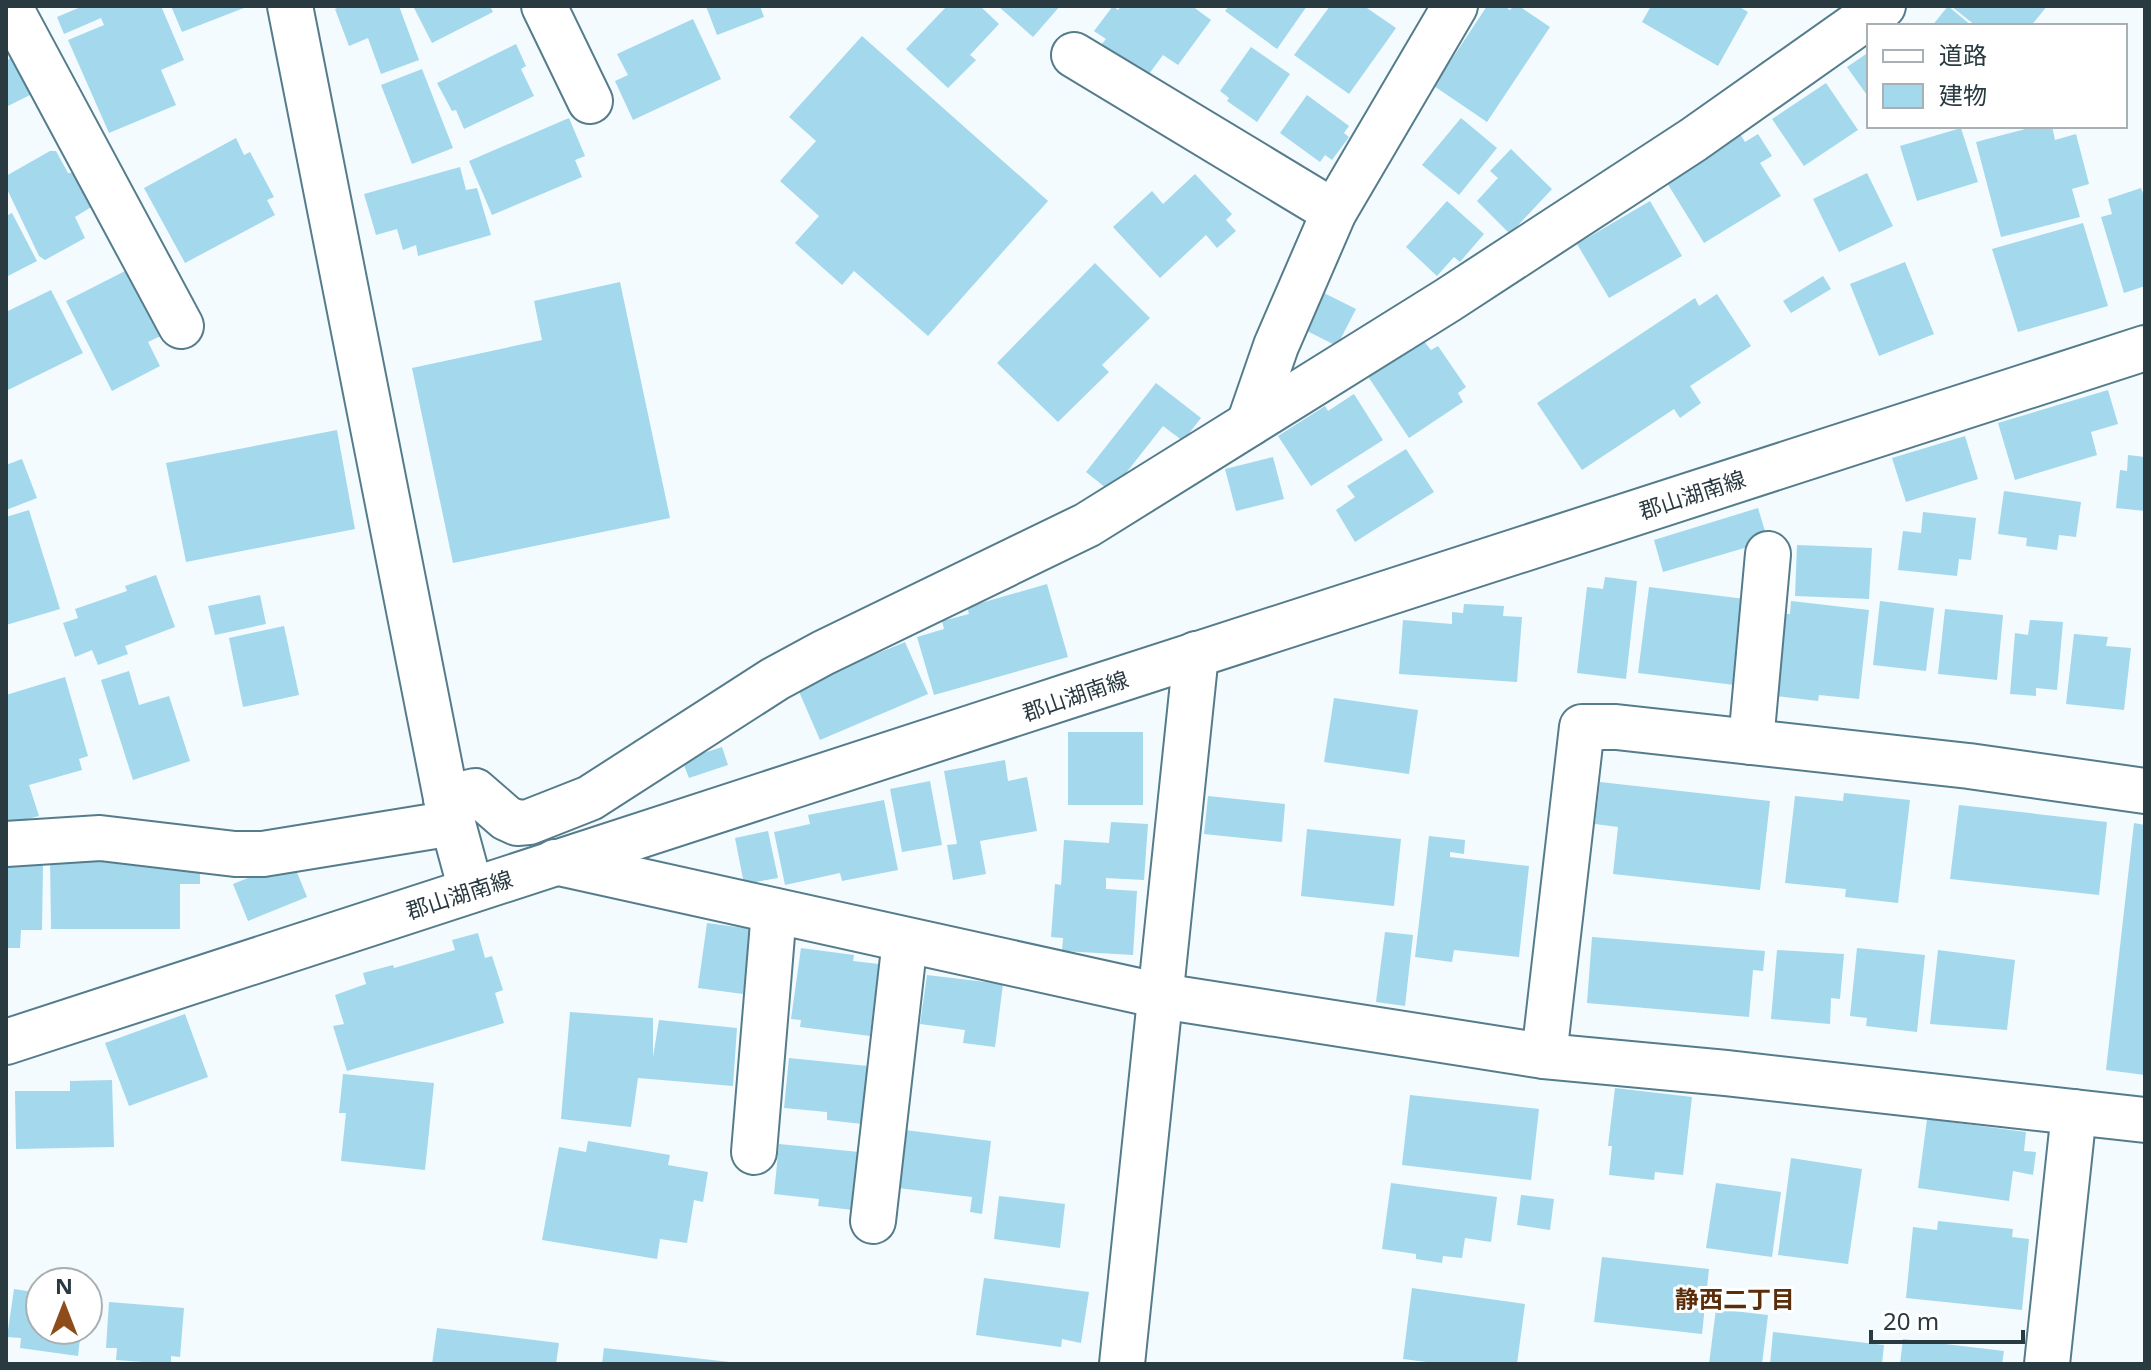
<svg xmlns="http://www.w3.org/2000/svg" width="2151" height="1370" font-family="'Noto Sans','Noto Sans JP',sans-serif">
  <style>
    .building { fill: #a4d8ec }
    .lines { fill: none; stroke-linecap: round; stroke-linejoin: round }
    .minor-casing { stroke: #557c8b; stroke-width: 48 }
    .major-casing { stroke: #557c8b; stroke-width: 48 }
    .minor { stroke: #fff; stroke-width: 44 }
    .major { stroke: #fff; stroke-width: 44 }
    .labels { text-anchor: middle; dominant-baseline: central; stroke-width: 6; stroke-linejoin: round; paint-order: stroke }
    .street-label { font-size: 22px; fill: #293a41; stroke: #fff }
    .neighbourhood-label { font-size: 24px; font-weight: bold; fill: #5b2e0b; stroke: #fff }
  </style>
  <rect width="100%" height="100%" fill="#f3fbff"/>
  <!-- building -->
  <g class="building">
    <path d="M83,6H161L184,60L161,70L176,105L109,133L68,40L104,25L101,18L64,34L57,17Z"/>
    <path d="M171,6H249L182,32Z"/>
    <path d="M341,6H399L419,60L381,74L368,38L349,46L335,9Z"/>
    <path d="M413,6H490L493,12L432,43Z"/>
    <path d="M706,6H760L764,17L717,35Z"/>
    <path d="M947,6H980L999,24L970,55L976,60L948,88L906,49Z"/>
    <path d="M998,6H1060L1033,37Z"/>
    <path d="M1113,6L1118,10L1121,6H1192L1211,20L1178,65L1163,55L1146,78L1101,45L1106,39L1094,31Z"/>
    <path d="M1229,6H1307L1277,49L1225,11Z"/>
    <path d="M1330,6H1364L1396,28L1349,94L1294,55Z"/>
    <path d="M1487,6H1504L1510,10L1514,6H1519L1550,27L1487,122L1434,86Z"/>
    <path d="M1651,6H1738L1748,12L1718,66L1642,22Z"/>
    <path d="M1948,6L1972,26H1932Z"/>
    <path d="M1951,6H2047L2031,26H1976Z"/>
    <path d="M693,19L721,79L633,120L615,81L628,75L617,54Z"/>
    <path d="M862,36L1048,201L928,336L854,271L842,285L795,243L819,216L780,181L816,141L789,117Z"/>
    <path d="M516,44L526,66L521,69L534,96L464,129L456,110L452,111L437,83Z"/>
    <path d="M1251,47L1290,74L1257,122L1227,101L1229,98L1220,91Z"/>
    <path d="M1869,52V98L1847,67Z"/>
    <path d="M16,55L36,92L6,107V61Z"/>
    <path d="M422,69L453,148L412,164L381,85Z"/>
    <path d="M1826,83L1858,130L1804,166L1772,119Z"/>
    <path d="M1307,95L1349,126L1344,133L1349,137L1332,160L1325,155L1320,162L1280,133Z"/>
    <path d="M569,118L585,156L575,160L582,177L492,215L469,161Z"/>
    <path d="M1461,118L1497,148L1459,195L1422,165Z"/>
    <path d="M2037,126H2052L2055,140L2076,134L2089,184L2072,189L2080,217L2001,237L1976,142Z"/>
    <path d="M1961,128L1978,182L1917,201L1900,146Z"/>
    <path d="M1739,132L1745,142L1758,134L1772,156L1760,163L1781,196L1704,243L1664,178Z"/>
    <path d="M236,138L244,155L250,152L274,197L267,200L275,215L185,263L144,188Z"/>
    <path d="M1511,149L1552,189L1510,234L1477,201L1498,178L1490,171Z"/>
    <path d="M50,151H56L68,173H77L93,206L75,217L85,238L45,260L39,256L6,187V176Z"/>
    <path d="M460,167L466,190L477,188L491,235L418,256L416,245L403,250L397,229L376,235L364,194Z"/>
    <path d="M1867,173L1893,226L1839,252L1813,199Z"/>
    <path d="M1195,174L1232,214L1226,220L1236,231L1217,248L1206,235L1160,278L1113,227L1152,191L1163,204Z"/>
    <path d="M2141,188L2145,199V286L2124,293L2101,217L2112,214L2108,199Z"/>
    <path d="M1447,201L1484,234L1460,262L1454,257L1437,276L1406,247Z"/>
    <path d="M1650,201L1682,256L1609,298L1577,244Z"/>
    <path d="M12,213L37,261L6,277V216Z"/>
    <path d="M2083,223L2108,306L2018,332L1992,249Z"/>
    <path d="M1905,262L1934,334L1879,356L1850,284Z"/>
    <path d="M1095,263L1150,318L1102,365L1109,372L1058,422L997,363Z"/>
    <path d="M133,267L167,333L148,342L160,366L112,391L66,301Z"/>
    <path d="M1823,276L1831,289L1791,313L1783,301Z"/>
    <path d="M620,282L670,518L453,563L412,368L542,340L534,301Z"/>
    <path d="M51,290L83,353L6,391V312Z"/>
    <path d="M1320,291L1356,309L1337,346L1301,328Z"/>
    <path d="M1717,294L1751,346L1690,386L1701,403L1680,418L1674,409L1582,470L1537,403L1695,298L1699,306Z"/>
    <path d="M1422,339L1431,350L1438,346L1466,387L1458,393L1463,402L1409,438L1367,375Z"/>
    <path d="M1156,383L1201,418L1183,441L1163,426L1111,492L1086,472Z"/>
    <path d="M2108,390L2118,424L2091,432L2097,455L2015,480L1998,423Z"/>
    <path d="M1354,394L1383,440L1311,486L1278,436L1325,406L1328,411Z"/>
    <path d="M337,430L355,529L186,562L166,463Z"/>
    <path d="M1965,436L1978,479L1906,502L1892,458Z"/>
    <path d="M1406,449L1434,492L1355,542L1336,510L1355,497L1347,486Z"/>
    <path d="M2128,455L2145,457V511L2116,508L2120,470L2127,471Z"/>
    <path d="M1273,457L1284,499L1236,511L1225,469Z"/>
    <path d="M22,459L37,498L6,510V465Z"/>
    <path d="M2004,491L2081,502L2076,537L2059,535L2057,550L2026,546L2027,538L1998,534Z"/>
    <path d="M1758,508L1768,541L1663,572L1654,540Z"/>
    <path d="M29,510L60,609L6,625V517Z"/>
    <path d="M1923,512L1976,518L1971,560L1959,559L1957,576L1898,570L1903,531L1921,533Z"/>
    <path d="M1797,545L1872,548L1869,599L1795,596Z"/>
    <path d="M156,575L175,627L125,646L128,654L98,665L92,650L75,657L63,623L78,618L75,609L127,591L125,586Z"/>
    <path d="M1605,577L1637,581L1626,679L1577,673L1587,587L1603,589Z"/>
    <path d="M1047,584L1068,657L934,695L917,637L944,629L942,621L969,614L967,607Z"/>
    <path d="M1649,587L1753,600L1742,686L1638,673Z"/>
    <path d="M260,595L266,624L215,635L208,606Z"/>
    <path d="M1791,601L1869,610L1859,699L1819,695L1818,701L1776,696L1785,614H1790Z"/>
    <path d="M1880,601L1934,608L1926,671L1873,665Z"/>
    <path d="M1464,604L1504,606L1503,616L1522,617L1517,682L1399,674L1403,620L1452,624V612L1463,613Z"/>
    <path d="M1945,609L2003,615L1997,680L1938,674Z"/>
    <path d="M2030,620L2063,622L2057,690L2036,688V696L2010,694L2015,633L2028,635Z"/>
    <path d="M284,626L299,695L243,707L229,638Z"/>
    <path d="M2074,634L2108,637L2106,646L2131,648L2124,710L2066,704Z"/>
    <path d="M905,642L928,694L820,740L797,687Z"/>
    <path d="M129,671L139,705L169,696L190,761L133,780L101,680Z"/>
    <path d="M65,677L88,756L79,759L82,770L29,785L39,816L6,825V695Z"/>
    <path d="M1334,698L1418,710L1409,774L1324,762Z"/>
    <rect x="1068" y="732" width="75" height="73"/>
    <path d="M722,747L728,765L689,778L682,760Z"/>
    <path d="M1005,760L1008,781L1027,777L1037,831L980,841L986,874L953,880L947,845L957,844L944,771Z"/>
    <path d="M930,781L942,845L902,852L890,789Z"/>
    <path d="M1600,782L1770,801L1760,890L1613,874L1618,827L1595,824Z"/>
    <path d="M1844,793L1910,800L1898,903L1845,897L1846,889L1785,883L1795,796L1843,801Z"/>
    <path d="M1208,796L1285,804L1282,842L1204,834Z"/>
    <path d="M884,800L898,870L842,881L840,873L785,885L774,832L810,824L808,815Z"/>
    <path d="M1959,805L2107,822L2099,895L1950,879Z"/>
    <path d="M1111,822L1148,824L1144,880L1106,878V889L1137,891L1133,955L1062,951L1063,938L1051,937L1055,884L1061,885L1064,840L1109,843Z"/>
    <path d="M2134,823L2145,825V1075L2106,1070Z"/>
    <path d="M1307,829L1401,839L1394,906L1301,896Z"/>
    <path d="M768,831L778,878L744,884L735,838Z"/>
    <path d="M1429,836L1465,840L1464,854L1450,852V857L1529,866L1519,957L1454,950L1452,962L1415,957Z"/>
    <path d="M50,857L200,861V884H180V929H51Z"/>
    <path d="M292,860L307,897L248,921L233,884Z"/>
    <path d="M6,864L43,865L42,930H21L20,948H6Z"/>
    <path d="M707,923L752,929L743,994L698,988Z"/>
    <path d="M1385,932L1413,935L1405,1006L1376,1002Z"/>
    <path d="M478,933L485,958L492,956L503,990L495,993L504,1023L347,1071L333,1026L344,1024L335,995L366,984L363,973L393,965L394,968L455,950L452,940Z"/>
    <path d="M1592,937L1765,951L1763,971L1753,970L1749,1017L1587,1003Z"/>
    <path d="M801,948L854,955L853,961L879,964L870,1036L800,1027L801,1020L791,1019Z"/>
    <path d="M1857,948L1925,955L1917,1032L1866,1026L1867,1018L1850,1016Z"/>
    <path d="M1777,950L1844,954L1840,999L1831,998L1830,1024L1771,1019Z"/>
    <path d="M1938,950L2015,960L2007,1030L1930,1024Z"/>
    <path d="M927,975L1003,984L995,1047L963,1043L965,1030L920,1024Z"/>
    <path d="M570,1012L653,1018V1057L659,1020L737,1028L733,1086L638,1078L631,1127L561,1119Z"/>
    <path d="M185,1014L208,1077L129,1106L105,1043Z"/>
    <path d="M789,1058L868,1066L862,1124L827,1120V1112L784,1108Z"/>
    <path d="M343,1074L434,1083L425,1170L341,1161L346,1113H339Z"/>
    <path d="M112,1080L114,1147L16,1149L15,1091H70V1081Z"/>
    <path d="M1615,1088L1692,1097L1683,1175L1655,1172L1654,1180L1609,1175L1612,1146H1608Z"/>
    <path d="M1410,1095L1539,1109L1531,1180L1402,1165Z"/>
    <path d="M1927,1119L2026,1132L2024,1151L2036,1152L2033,1175L2013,1171L2009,1201L1918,1188Z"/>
    <path d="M905,1130L991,1141L982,1214L970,1212L972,1197L898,1188Z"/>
    <path d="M588,1141L670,1155L668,1165L708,1172L703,1202L694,1200L687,1243L660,1239L657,1259L542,1240L559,1147L586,1152Z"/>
    <path d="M779,1144L859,1152L853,1210L818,1206L819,1199L774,1194Z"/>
    <path d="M1791,1158L1862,1169L1848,1264L1778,1255Z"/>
    <path d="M1391,1183L1497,1197L1491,1242L1465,1238L1462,1258L1443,1256L1442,1263L1416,1259V1254L1382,1249Z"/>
    <path d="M1716,1183L1781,1192L1772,1257L1706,1248Z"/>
    <path d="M1521,1195L1554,1199L1550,1230L1517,1225Z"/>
    <path d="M999,1196L1065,1204L1060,1248L994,1239Z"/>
    <path d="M1938,1221L2013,1229L2012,1237L2029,1239L2022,1310L1906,1298L1913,1227L1937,1230Z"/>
    <path d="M1602,1257L1709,1269L1702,1334L1594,1322Z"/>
    <path d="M984,1278L1089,1292L1081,1343L1062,1339L1061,1347L976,1335Z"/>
    <path d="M1412,1288L1525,1304L1517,1364H1442L1403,1359Z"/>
    <path d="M14,1289L40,1293V1330H81L78,1356L20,1348L21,1338L7,1337Z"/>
    <path d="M109,1302L184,1308L180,1357L171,1356V1364L116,1360L117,1348H106Z"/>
    <path d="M1716,1309L1768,1315L1762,1364H1709Z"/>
    <path d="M437,1328L559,1343L556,1364H432Z"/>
    <path d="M1773,1332L1884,1345L1882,1364H1770Z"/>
    <path d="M1903,1339L2004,1351L2002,1364H1900Z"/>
    <path d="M604,1348L730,1362V1364H602Z"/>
  </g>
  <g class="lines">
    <!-- minor casing -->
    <g class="minor-casing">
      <g id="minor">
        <path d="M290,6L446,798L471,890"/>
        <path d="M544,6L590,101"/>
        <path d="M14,15L181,326"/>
        <path d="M1074,55L1334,212"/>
        <path d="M1249,424L1276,346L1334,212L1455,6"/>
        <path d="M1751,742L1768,554"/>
        <path d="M446,798L475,791L506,818L517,823L529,822L590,798L775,679L823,653L1087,525L1448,300L1693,140L1883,6"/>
        <path d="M6,844L100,838L235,854H263L453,823"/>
        <path d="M555,862L1161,996L1544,1056L1726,1073L2145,1120"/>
        <path d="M1544,1056L1582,727H1616L1969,766L2145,791"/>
        <path d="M754,1152L774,911"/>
        <path d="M873,1221L905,940"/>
        <path d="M1122,1364L1196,654"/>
        <path d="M2047,1364L2074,1112"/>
      </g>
    </g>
    <!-- major casing -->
    <g class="major-casing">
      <path id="major" d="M6,1042C719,809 1431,578 2145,348"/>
    </g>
    <!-- minor -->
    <use href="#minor" class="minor"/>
    <!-- major -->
    <use href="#major" class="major"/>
  </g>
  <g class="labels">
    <!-- street labels -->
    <g class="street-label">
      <text transform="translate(1692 494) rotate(-18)">郡山湖南線</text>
      <text transform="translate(1075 695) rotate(-19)">郡山湖南線</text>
      <text transform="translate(459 894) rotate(-18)">郡山湖南線</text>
    </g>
    <!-- neighbourhood labels -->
    <g class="neighbourhood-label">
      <text x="1735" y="1298">静西二丁目</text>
    </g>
  </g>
  <!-- border -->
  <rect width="2151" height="1370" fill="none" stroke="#293a41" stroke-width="16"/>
  <!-- legend -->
  <rect x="1867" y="24" width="260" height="104" fill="#ffffff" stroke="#a9b0b3" stroke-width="2"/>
  <rect x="1883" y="50" width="40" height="12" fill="#ffffff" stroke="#a9b0b3" stroke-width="2"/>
  <text x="1939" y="64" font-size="24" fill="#293a41">道路</text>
  <rect x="1883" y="84" width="40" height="24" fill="#a4d8ec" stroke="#a9b0b3" stroke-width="2"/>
  <text x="1939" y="104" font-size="24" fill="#293a41">建物</text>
  <!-- north arrow -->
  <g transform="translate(64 1306)"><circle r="38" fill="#ffffff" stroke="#a9b0b3" stroke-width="2"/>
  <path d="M0-6L14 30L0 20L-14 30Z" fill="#8e4c1a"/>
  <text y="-12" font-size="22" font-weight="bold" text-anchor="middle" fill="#293a41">N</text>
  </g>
  <!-- scale -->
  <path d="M1871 1330v12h152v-12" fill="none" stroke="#293a41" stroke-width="4"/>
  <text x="1883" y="1330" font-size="24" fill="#293a41" stroke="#ffffff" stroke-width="6" paint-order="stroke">20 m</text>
</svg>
